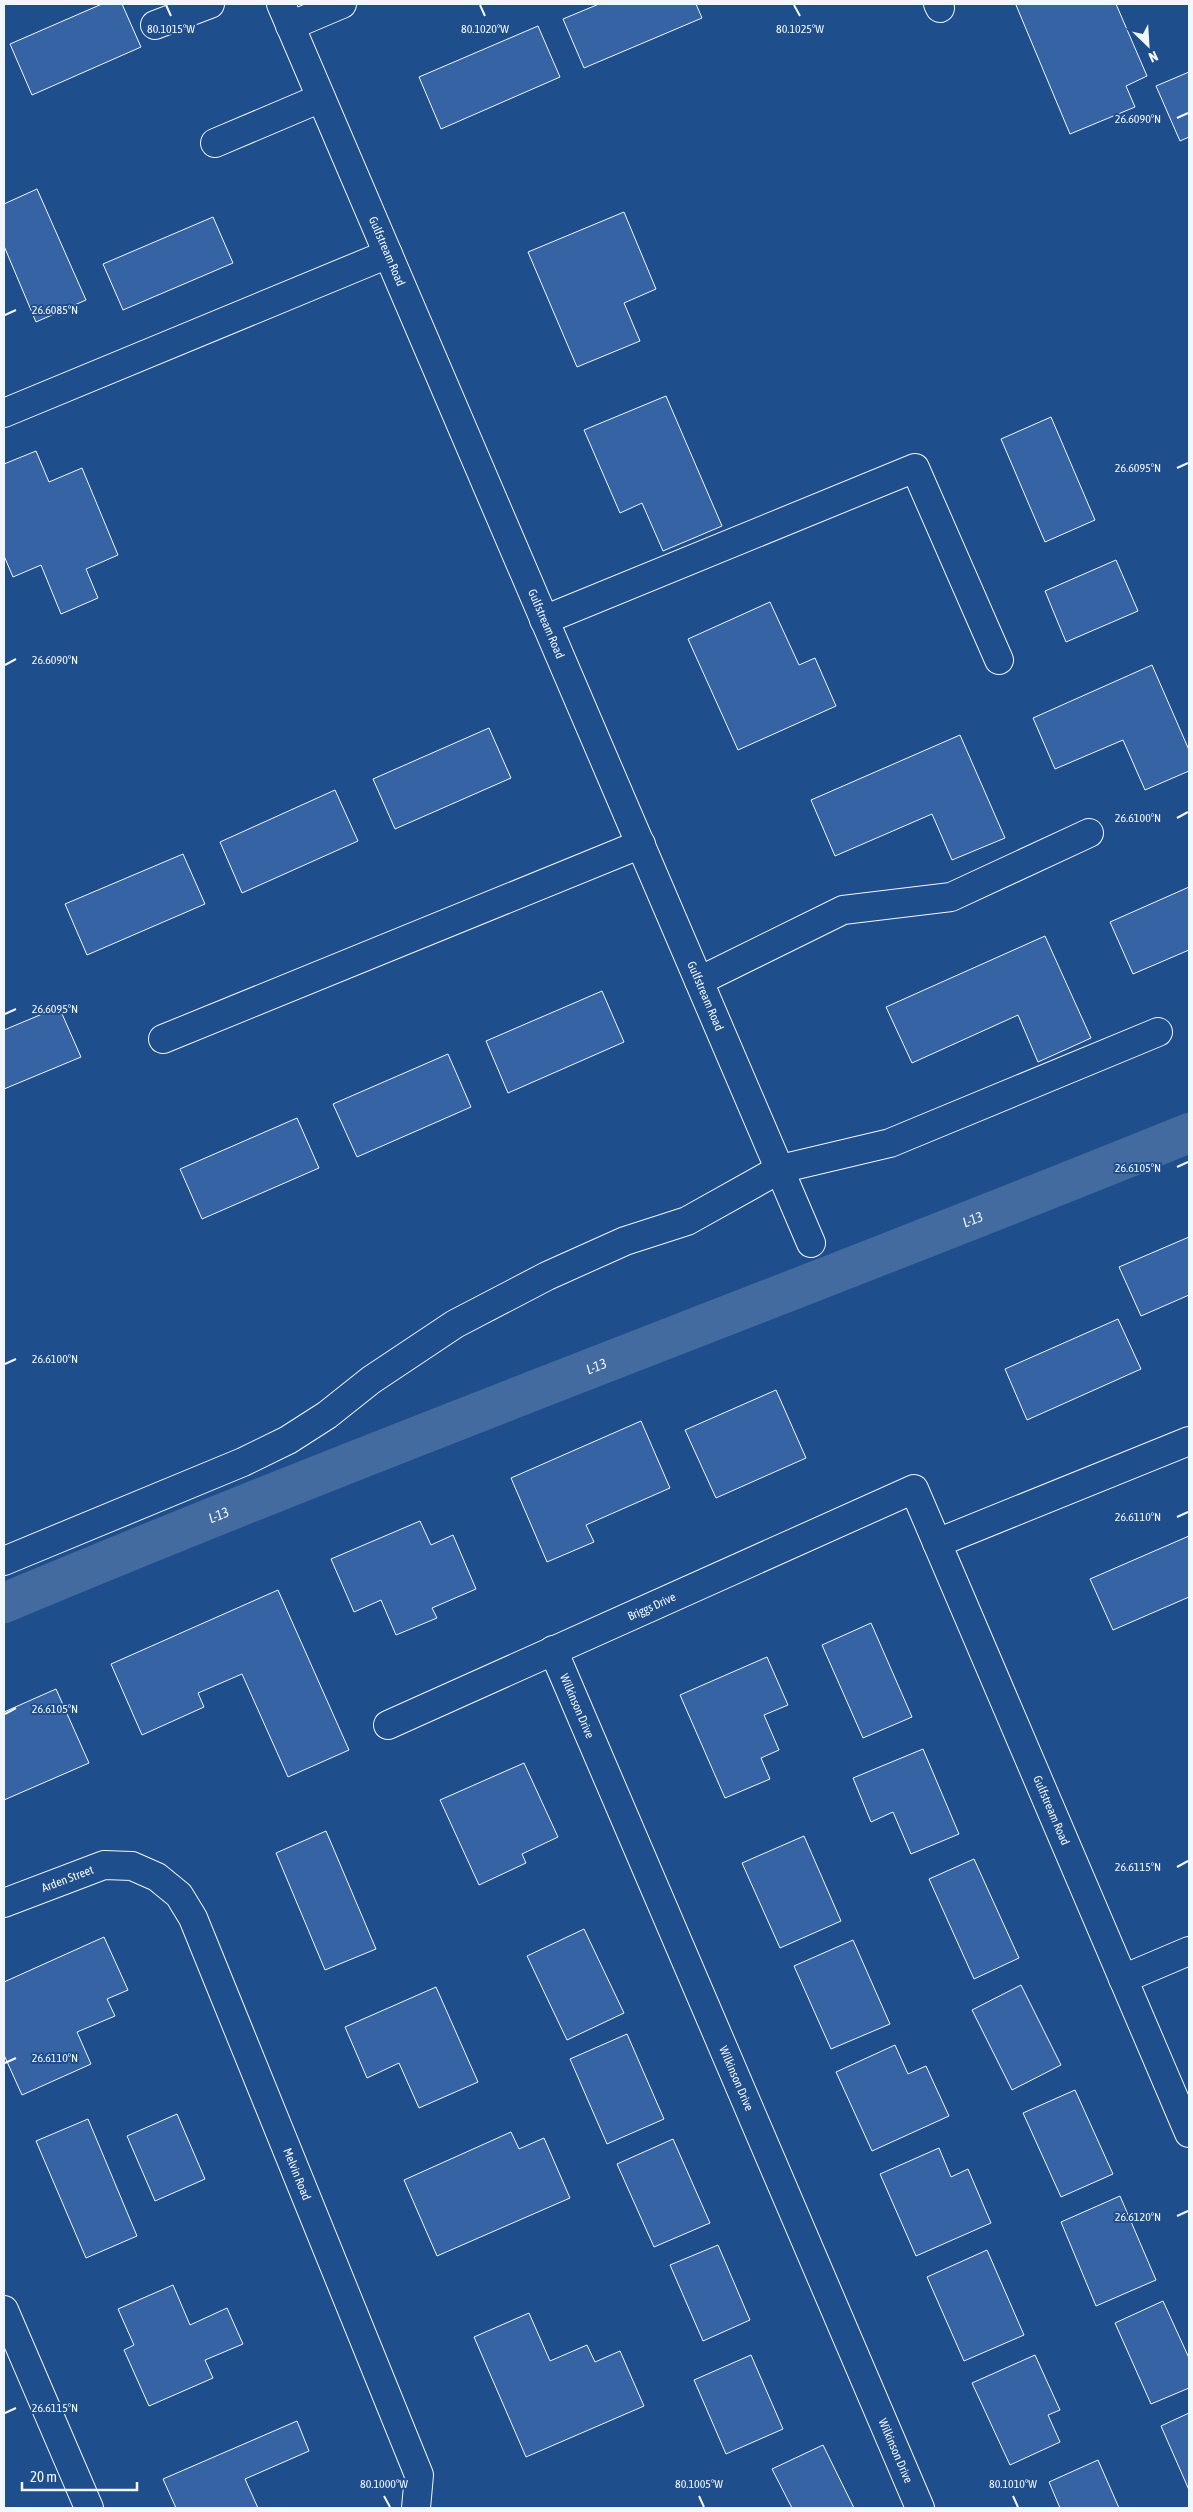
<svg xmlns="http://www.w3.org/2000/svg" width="1193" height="2512" font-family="'Asap Condensed',sans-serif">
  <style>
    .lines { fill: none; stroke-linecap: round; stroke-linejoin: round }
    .canal { stroke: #446ba0; stroke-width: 40 }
    .building { fill: #3563a3; stroke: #f2f6ff }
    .minor-casing { stroke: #f2f6ff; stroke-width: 30 }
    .minor { stroke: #1f4e8c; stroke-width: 28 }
    .ticks { fill: none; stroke: #f2f6ff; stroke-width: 2 }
    .labels { text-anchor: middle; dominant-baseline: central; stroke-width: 4; stroke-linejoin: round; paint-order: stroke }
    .street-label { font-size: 12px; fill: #f2f6ff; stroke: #1f4e8c }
    .water-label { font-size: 14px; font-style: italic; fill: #f2f6ff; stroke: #1f4e8c }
    .ticks-label { font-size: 12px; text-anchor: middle; fill: #f2f6ff; stroke: #1f4e8c; stroke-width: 4; stroke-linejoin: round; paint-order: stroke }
  </style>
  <rect width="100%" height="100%" fill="#1f4e8c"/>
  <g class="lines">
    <!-- canal -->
    <path class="canal" id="s1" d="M4,1603C396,1439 795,1293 1189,1133"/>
  </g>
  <!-- building -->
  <g class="building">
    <path d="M102,4H122L141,47L32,95L10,44Z"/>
    <path d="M599,4H696L702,18L584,68L563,19Z"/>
    <path d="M1018,4H1116L1147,76L1126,86L1135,107L1070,134L1016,5Z"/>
    <path d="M538,26L560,77L441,129L419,77Z"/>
    <path d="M1189,72V137L1180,141L1156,86Z"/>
    <path d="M37,189L86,300L36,322L4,246V204Z"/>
    <path d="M624,212L656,289L624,303L640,341L577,367L528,252Z"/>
    <path d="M213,217L233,263L123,310L103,264Z"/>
    <path d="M666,396L722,526L663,551L642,503L620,513L584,430Z"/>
    <path d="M1051,417L1095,520L1045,542L1001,439Z"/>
    <path d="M36,451L49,482L82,468L118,555L86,569L98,598L61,614L41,565L13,577L4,556V464Z"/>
    <path d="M1116,560L1138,611L1066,642L1045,591Z"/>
    <path d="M770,602L799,665L815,658L836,706L738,750L688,639Z"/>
    <path d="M1152,665L1189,750V771L1145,790L1123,740L1055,769L1033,718Z"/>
    <path d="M489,728L511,778L395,829L373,779Z"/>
    <path d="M960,735L1005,838L952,860L932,814L835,856L811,800Z"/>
    <path d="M335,790L358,841L242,893L220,842Z"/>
    <path d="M183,854L205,904L87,955L65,904Z"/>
    <path d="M1189,887V950L1133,974L1110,922Z"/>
    <path d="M1045,936L1091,1038L1038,1062L1018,1015L912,1063L886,1007Z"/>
    <path d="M602,991L624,1042L508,1093L486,1041Z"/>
    <path d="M59,1007L81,1057L4,1089V1030Z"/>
    <path d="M448,1054L471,1107L357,1157L333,1104Z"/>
    <path d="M297,1118L319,1168L202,1219L180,1169Z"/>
    <path d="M1189,1237V1295L1141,1316L1119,1267Z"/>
    <path d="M1118,1319L1141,1369L1027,1420L1005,1369Z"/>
    <path d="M776,1390L806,1458L716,1498L685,1430Z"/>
    <path d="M641,1421L670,1488L586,1525L594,1542L547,1562L511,1478Z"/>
    <path d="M420,1521L431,1545L453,1535L476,1589L432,1608L437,1618L396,1635L381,1600L354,1612L331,1559Z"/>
    <path d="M1189,1536V1597L1113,1630L1090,1579Z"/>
    <path d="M278,1590L349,1750L288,1777L242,1674L198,1693L204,1707L142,1735L111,1664Z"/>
    <path d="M871,1623L912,1717L863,1738L822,1645Z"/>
    <path d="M767,1657L788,1705L764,1715L779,1750L761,1758L770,1779L725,1798L680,1695Z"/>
    <path d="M56,1689L89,1763L4,1800V1712Z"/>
    <path d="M923,1749L959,1834L911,1854L893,1812L871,1822L853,1778Z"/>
    <path d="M524,1763L558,1837L522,1854L526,1863L479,1885L440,1800Z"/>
    <path d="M326,1831L376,1949L325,1970L276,1853Z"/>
    <path d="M804,1836L841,1921L780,1948L742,1863Z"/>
    <path d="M974,1859L1019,1958L974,1979L929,1879Z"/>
    <path d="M584,1929L624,2013L567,2040L527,1956Z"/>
    <path d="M104,1937L128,1990L107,1999L115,2016L77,2032L91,2064L22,2095L4,2055V1982Z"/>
    <path d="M853,1940L890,2024L831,2049L794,1966Z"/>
    <path d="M1021,1985L1061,2065L1012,2090L972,2010Z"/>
    <path d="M436,1987L478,2082L419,2108L399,2063L367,2078L345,2027Z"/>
    <path d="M627,2034L664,2119L607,2144L570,2059Z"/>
    <path d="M895,2045L908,2074L926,2066L949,2116L872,2151L836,2072Z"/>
    <path d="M1075,2090L1113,2174L1061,2197L1023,2113Z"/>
    <path d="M177,2114L205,2179L155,2201L127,2136Z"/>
    <path d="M88,2119L137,2236L86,2258L36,2141Z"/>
    <path d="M511,2132L519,2149L544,2138L570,2198L437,2256L404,2180Z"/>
    <path d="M673,2139L710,2223L654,2247L617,2164Z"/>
    <path d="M939,2148L951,2177L968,2169L991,2223L916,2256L880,2174Z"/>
    <path d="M1120,2196L1156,2280L1096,2306L1061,2222Z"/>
    <path d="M718,2245L750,2320L703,2341L670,2265Z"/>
    <path d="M987,2250L1024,2335L964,2361L927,2277Z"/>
    <path d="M173,2285L190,2325L227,2308L243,2344L205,2360L213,2378L149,2406L124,2350L134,2345L118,2309Z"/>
    <path d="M1163,2301L1189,2358V2388L1151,2404L1115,2323Z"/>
    <path d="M529,2313L550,2361L587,2345L595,2362L620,2351L644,2406L526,2457L474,2337Z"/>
    <path d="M751,2355L783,2429L726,2454L694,2380Z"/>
    <path d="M1035,2355L1060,2410L1048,2415L1060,2442L1010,2465L972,2383Z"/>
    <path d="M1189,2413V2490L1161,2426Z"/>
    <path d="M297,2421L309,2451L245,2479L258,2508H176L163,2479Z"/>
    <path d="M823,2445L854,2508H792L772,2469Z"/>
    <path d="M1098,2460L1119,2508H1060L1049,2482Z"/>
  </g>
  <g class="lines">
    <!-- minor casing -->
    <g class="minor-casing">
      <g id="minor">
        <path id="s2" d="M281,4L811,1243"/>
        <path d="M938,4L940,8"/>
        <path d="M155,25L210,4"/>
        <path d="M290,26L342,4"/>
        <path d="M215,143L321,98"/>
        <path d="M4,413L388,254"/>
        <path d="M544,620L915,468L999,660"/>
        <path d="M699,981L843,910L951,897L1089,833"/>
        <path d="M163,1039L641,844"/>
        <path d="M937,1543L1189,1441"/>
        <path d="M4,1561L243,1462L288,1440L327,1415L371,1380L455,1324L547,1276L625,1241L687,1221L780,1169L890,1143L1158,1032"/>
        <path id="s3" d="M553,1650L920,2508"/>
        <path id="s4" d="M388,1725L914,1489L1189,2133"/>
        <path id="s5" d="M4,1903L104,1865L132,1866L157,1877L179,1895L193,1918L419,2475L416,2508"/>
        <path d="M1123,1979L1189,1951"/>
        <path d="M4,2310L89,2508"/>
      </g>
    </g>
    <!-- minor -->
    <use href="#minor" class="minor"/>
  </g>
  <!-- ticks -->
  <path class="ticks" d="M166,5L171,16M480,5L485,16M794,5L800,16M1177,118L1188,113M5,315L16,310M1177,468L1188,463M5,665L16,659M1177,818L1188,812M5,1014L16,1009M1177,1167L1188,1162M5,1364L16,1359M1177,1517L1188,1512M5,1714L16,1708M1177,1867L1188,1861M5,2063L16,2058M1177,2216L1188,2211M5,2413L16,2408M384,2496L390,2507M699,2496L704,2507M1013,2496L1018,2507"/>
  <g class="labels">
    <!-- street labels -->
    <g class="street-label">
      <text stroke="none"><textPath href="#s2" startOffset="269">Gulfstream Road</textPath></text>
      <text stroke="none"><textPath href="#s2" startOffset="674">Gulfstream Road</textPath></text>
      <text stroke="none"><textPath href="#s2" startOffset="1079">Gulfstream Road</textPath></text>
      <text stroke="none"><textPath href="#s4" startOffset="289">Briggs Drive</textPath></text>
      <text stroke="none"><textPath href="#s3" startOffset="61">Wilkinson Drive</textPath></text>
      <text stroke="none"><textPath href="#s4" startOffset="926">Gulfstream Road</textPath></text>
      <text stroke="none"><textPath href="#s5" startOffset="68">Arden Street</textPath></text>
      <text stroke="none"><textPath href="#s3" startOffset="466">Wilkinson Drive</textPath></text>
      <text stroke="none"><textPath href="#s5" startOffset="494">Melvin Road</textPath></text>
      <text stroke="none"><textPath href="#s3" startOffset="871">Wilkinson Drive</textPath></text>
    </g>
    <!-- water labels -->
    <g class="water-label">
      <text stroke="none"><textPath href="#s1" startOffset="1042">L-13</textPath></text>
      <text stroke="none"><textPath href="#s1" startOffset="638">L-13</textPath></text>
      <text stroke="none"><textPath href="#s1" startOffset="232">L-13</textPath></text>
    </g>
  </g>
  <g class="ticks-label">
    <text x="171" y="33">80.1015°W</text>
    <text x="485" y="33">80.1020°W</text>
    <text x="800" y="33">80.1025°W</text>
    <text x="1138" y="123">26.6090°N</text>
    <text x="55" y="314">26.6085°N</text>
    <text x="1138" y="472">26.6095°N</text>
    <text x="55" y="664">26.6090°N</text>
    <text x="1138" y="822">26.6100°N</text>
    <text x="55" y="1013">26.6095°N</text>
    <text x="1138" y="1172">26.6105°N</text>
    <text x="55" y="1363">26.6100°N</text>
    <text x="1138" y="1521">26.6110°N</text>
    <text x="55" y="1713">26.6105°N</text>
    <text x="1138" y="1871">26.6115°N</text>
    <text x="55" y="2062">26.6110°N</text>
    <text x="1138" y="2221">26.6120°N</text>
    <text x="55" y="2412">26.6115°N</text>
    <text x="384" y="2488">80.1000°W</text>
    <text x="699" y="2488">80.1005°W</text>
    <text x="1013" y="2488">80.1010°W</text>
  </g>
  <!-- border -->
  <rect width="1193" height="2512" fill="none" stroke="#f2f6ff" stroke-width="10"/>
  <!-- north arrow -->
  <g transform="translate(1148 45) rotate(155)" stroke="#1f4e8c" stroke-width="4" paint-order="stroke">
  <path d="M0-4L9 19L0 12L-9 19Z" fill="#f2f6ff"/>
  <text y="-8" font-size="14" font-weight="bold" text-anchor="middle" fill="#f2f6ff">N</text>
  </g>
  <!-- scale -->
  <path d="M22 2482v8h115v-8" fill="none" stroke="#f2f6ff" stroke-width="2.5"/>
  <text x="30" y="2482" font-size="15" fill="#f2f6ff" stroke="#1f4e8c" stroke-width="4" paint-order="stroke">20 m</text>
</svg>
